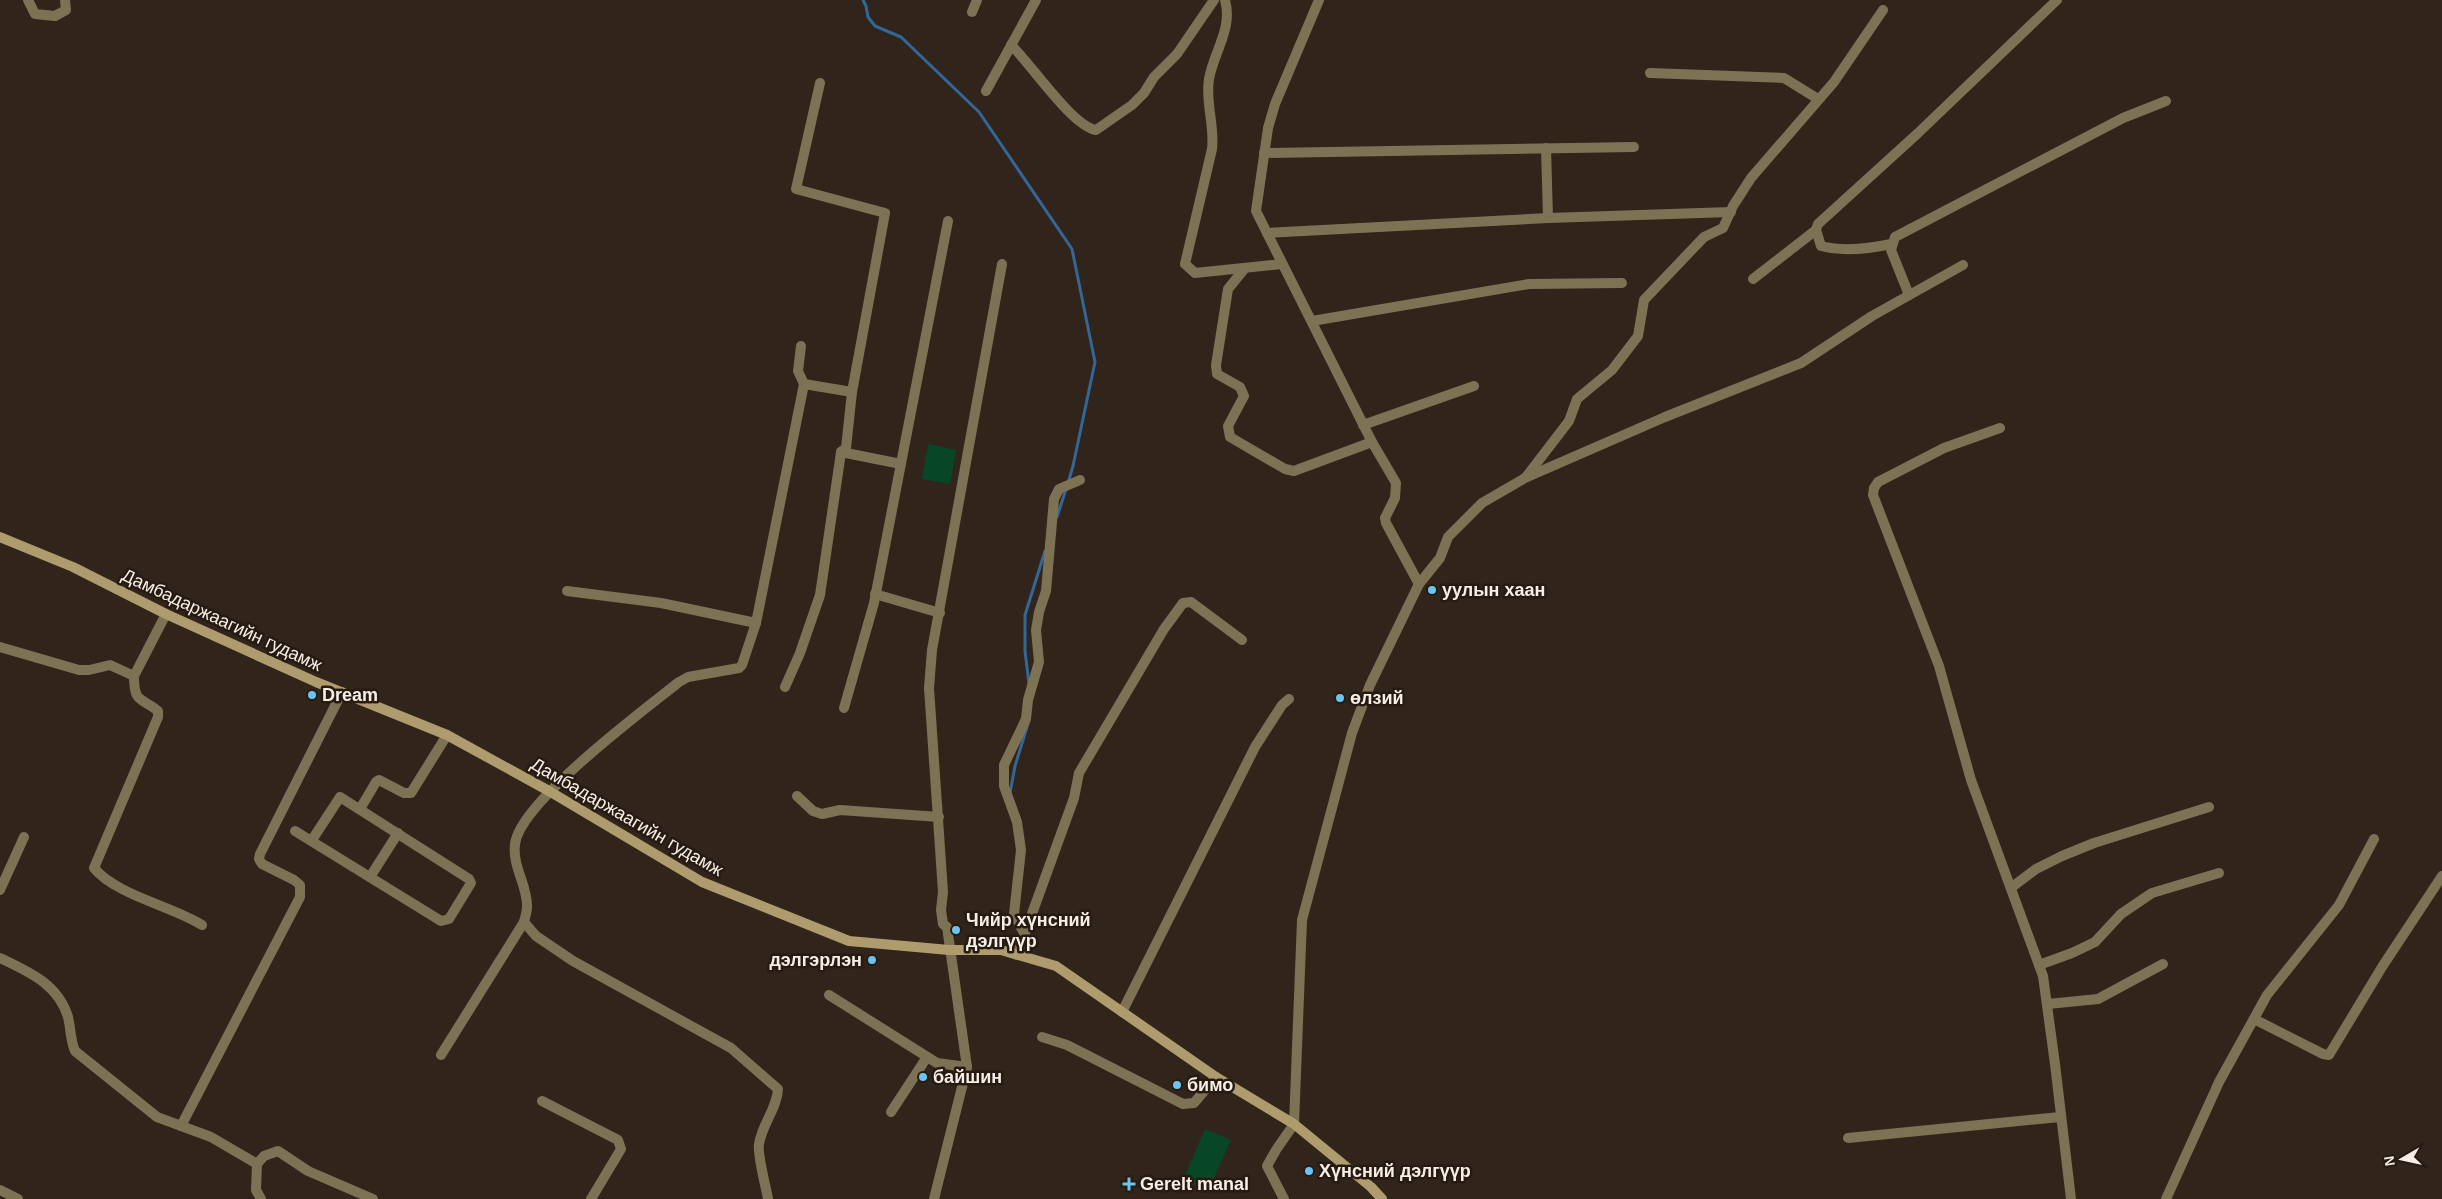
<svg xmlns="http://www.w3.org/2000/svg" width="2442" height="1199" font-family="Arial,sans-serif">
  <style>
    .green { fill: #074627 }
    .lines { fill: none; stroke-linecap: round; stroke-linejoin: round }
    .stream { stroke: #326799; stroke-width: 3 }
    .minor { stroke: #7e7255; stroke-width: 10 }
    .secondary { stroke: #af9c6e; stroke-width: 10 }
    .poi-dot { fill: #6bc3f2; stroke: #271a11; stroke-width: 2 }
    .labels { text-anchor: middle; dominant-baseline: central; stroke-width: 5; stroke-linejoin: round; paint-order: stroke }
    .poi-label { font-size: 18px; font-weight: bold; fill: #f7eee8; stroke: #271a11; text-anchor: start }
    .street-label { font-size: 18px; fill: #f7eee8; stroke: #271a11 }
  </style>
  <rect width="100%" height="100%" fill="#31241b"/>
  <!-- green -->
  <g class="green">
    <path d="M928,444L956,450L950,484L922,479Z"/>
    <path d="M1205,1129L1231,1140L1208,1191L1183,1180Z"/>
  </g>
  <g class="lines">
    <!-- stream -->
    <g class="stream">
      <path d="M863,0L866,6L868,17L875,26L901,37L979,112L1072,249L1095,362L1073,466L1068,483"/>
      <path d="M1057,517L1066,489"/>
      <path d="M1029,684L1025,651V615L1045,551"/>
      <path d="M1010,793L1015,766L1028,724"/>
    </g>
    <!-- minor -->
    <g class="minor">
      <path d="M28,0L35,14L55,16L66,10L65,0"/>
      <path d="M1225,0C1233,29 1214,51 1209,79C1205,102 1215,126 1212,149L1185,264L1195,273L1282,264"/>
      <path d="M1319,0L1275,104L1268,128L1256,211L1372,442L1396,483L1395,498L1385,518L1386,523L1419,584"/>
      <path d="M972,12L977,0"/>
      <path d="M1011,45C1032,65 1071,125 1096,130L1132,105L1144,93L1154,77L1177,54L1214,0"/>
      <path d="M1650,73L1784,78L1818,99"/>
      <path d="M986,91L1036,0"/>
      <path d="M1546,148L1548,218"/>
      <path d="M1264,153L1634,147"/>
      <path d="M1267,233L1548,218L1731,212"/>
      <path d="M1891,244C1868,249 1844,252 1821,246L1816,230L1818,224L1917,134L2057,0"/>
      <path d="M1245,268L1228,289L1216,365L1217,374L1240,387L1244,396L1228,426L1230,437L1285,469L1294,471L1372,442"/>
      <path d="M1753,279L1816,230"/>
      <path d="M1909,295L1891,250L1895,237L2123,118L2166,101"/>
      <path d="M1312,321L1529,284L1622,283"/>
      <path d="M801,346L798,371L804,384L852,392"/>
      <path d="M1363,425L1474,386"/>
      <path d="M2000,428L1944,448L1878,482L1874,488L1873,495L1939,666L1971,780L2043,976L2055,1064L2071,1199"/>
      <path d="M841,452L901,464"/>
      <path d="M1526,477L1569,421L1577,399L1612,370L1638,336L1644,300L1704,237L1723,228L1733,206L1751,178L1834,82L1883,10"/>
      <path d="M567,591L661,603L756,623"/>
      <path d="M875,594L940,613"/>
      <path d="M0,647L79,670H89L110,665L134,676C134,704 141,697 158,711V717L94,868C116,895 172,906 202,925"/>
      <path d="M134,676L166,614"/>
      <path d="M785,687L800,653L820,595L839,466L841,452L846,448L852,392L885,213L796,189L820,83"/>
      <path d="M844,708L874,603L948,221"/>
      <path d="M797,796L813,811L822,814L840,810L939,817"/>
      <path d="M360,809L376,782L379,780L404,793H411L447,735"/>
      <path d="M295,831L441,921L449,919L471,883L469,879L340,797L312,840"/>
      <path d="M370,877L398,833"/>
      <path d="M2012,887L2036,869L2062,856L2094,843L2209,807"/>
      <path d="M0,890L24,837"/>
      <path d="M524,922L536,936L573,961L731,1048L778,1089C777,1109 762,1124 759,1144C757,1154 766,1187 768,1199"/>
      <path d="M1025,935L1014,914L1021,850L1017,822L1004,786V765L1026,719L1028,700L1039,662L1036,630L1039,612L1046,591L1054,499L1059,489L1080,480"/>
      <path d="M1017,955L1074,798L1079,773L1164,629L1183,603L1191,602L1242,640"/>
      <path d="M0,958C29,972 58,984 68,1017C71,1029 70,1039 75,1051L157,1117L211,1137L257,1164L264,1156L278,1151L308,1171L373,1199"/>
      <path d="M2039,965L2072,953L2095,942L2121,914L2152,893L2219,873"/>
      <path d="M829,995L937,1063L967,1067"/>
      <path d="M2048,1004L2098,999L2163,964"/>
      <path d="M1122,1012L1255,747L1282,705L1289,699"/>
      <path d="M2254,1019L2323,1054L2329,1055L2382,967L2442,876"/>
      <path d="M1042,1037L1067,1045L1183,1104L1194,1103L1216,1077"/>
      <path d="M441,1055L524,922C525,917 527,912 527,907C528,886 512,867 515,844C520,802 643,711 679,682L688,677L739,668L742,665L756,623L804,384"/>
      <path d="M542,1101L618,1140L621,1149L591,1199"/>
      <path d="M891,1112L927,1057"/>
      <path d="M181,1126L300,897V885L294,880L262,864L259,859L260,854L342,692"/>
      <path d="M1848,1138L2060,1117"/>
      <path d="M257,1164L256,1190L261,1199"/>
      <path d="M0,1190L18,1199"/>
      <path d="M934,1199L967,1067L947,927L943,924L941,910L943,892L929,688L932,650L1002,264"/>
      <path d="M1284,1199L1267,1166L1276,1150L1294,1124L1302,920L1352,733L1370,685L1419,584L1440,558L1448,537L1482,503L1525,478L1665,417L1801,363L1872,316L1963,265"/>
      <path d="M2166,1199L2219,1082L2267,995L2339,905L2374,839"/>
    </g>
    <!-- secondary -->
    <path class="secondary" d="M0,537L73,567L166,614L316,682L447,735L549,791L702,882L849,941L949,950H1001L1056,966L1216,1077L1294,1124L1371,1187L1382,1199"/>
  </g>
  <!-- markers -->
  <g class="poi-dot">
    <circle cx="1432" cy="590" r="5"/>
    <circle cx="312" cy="695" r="5"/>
    <circle cx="1340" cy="698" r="5"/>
    <circle cx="956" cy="930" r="5"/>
    <circle cx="872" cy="960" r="5"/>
    <circle cx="923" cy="1077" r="5"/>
    <circle cx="1177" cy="1085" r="5"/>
    <circle cx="1309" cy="1171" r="5"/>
    <path d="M1126.5 1176.5h5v5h5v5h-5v5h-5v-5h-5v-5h5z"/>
  </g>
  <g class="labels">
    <!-- poi labels -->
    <g class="poi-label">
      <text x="1442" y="590">уулын хаан</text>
      <text x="322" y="695">Dream</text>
      <text x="1350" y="698">өлзий</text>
      <text x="966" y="920">Чийр хүнсний<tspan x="966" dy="21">дэлгүүр</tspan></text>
      <text x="862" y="960" text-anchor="end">дэлгэрлэн</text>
      <text x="933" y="1077">байшин</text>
      <text x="1187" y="1085">бимо</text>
      <text x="1319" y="1171">Хүнсний дэлгүүр</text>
      <text x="1140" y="1184">Gerelt manal</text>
    </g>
    <!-- street labels -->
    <g class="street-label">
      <text transform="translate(222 620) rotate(25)">Дамбадаржаагийн гудамж</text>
      <text transform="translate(627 817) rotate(30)">Дамбадаржаагийн гудамж</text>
    </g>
  </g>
  <!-- north arrow -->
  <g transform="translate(2402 1159) rotate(261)" stroke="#271a11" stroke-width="4" paint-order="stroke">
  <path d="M0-4L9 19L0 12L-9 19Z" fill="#f7eee8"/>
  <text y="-8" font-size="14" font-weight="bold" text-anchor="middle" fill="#f7eee8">N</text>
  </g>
</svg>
